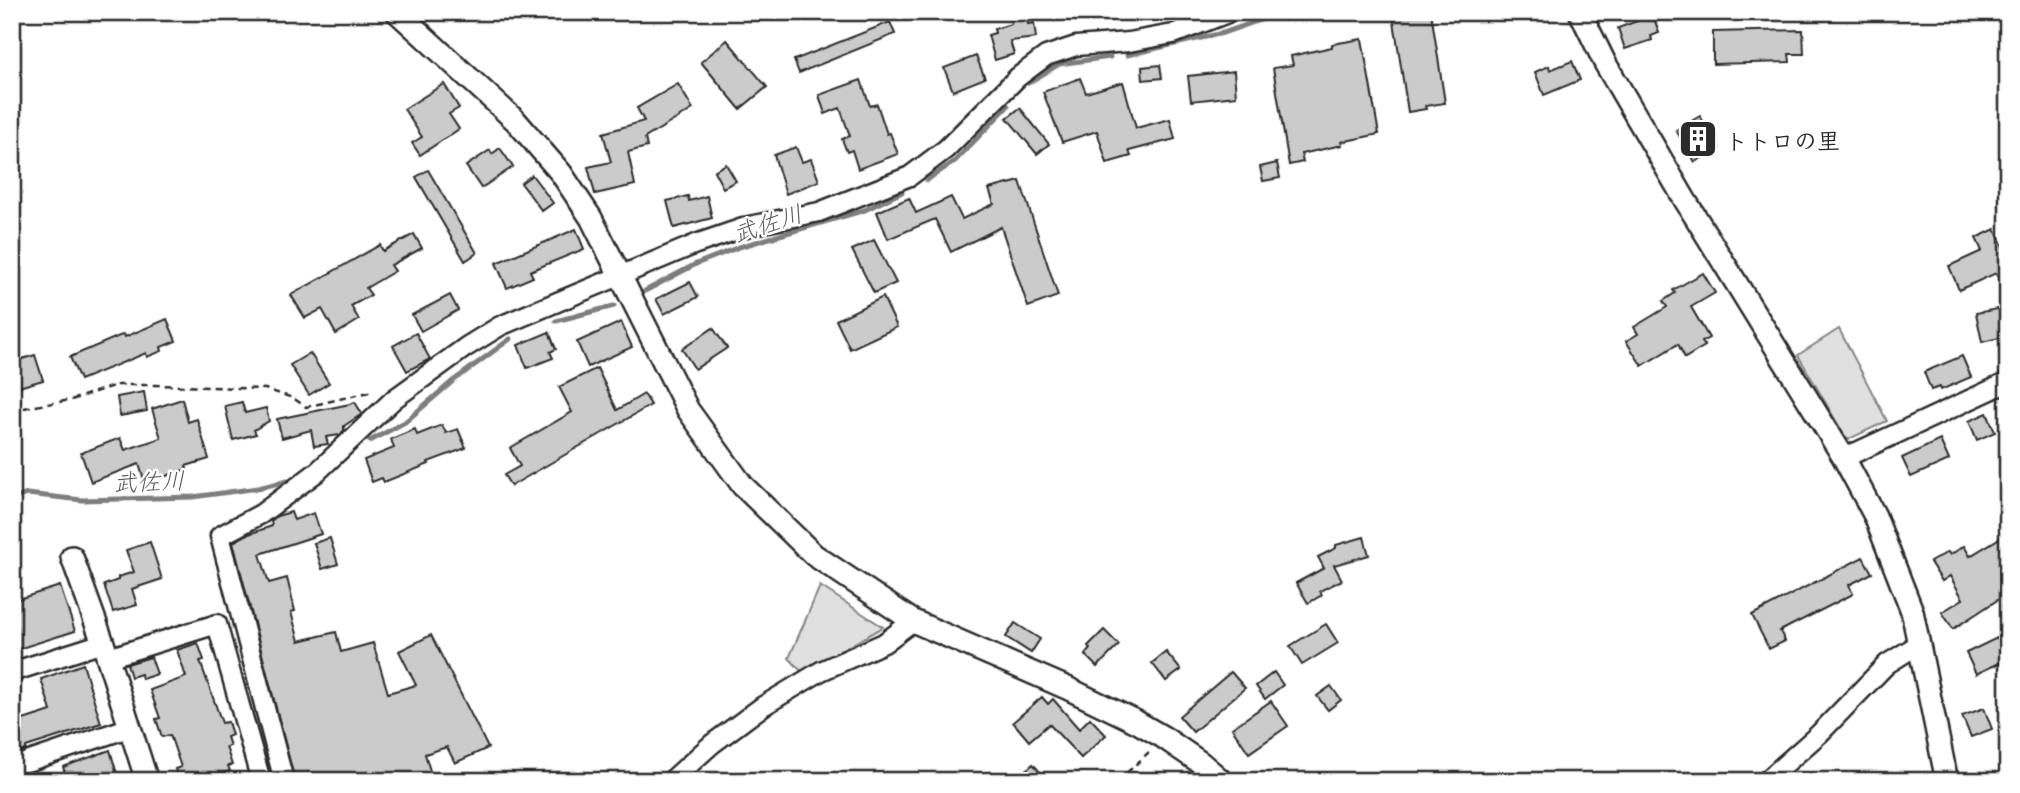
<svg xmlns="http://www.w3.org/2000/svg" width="2020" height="793" font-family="'Playpen Sans','Klee One',sans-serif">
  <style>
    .green { fill: #e0e0e0; stroke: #868686; stroke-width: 2 }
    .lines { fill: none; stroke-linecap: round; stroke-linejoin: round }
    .stream { stroke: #7e7e7e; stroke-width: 5 }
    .building { fill: #cbcbcb; stroke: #2b2b2b; stroke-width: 2 }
    .minor-casing { stroke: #2b2b2b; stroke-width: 23 }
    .tertiary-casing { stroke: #2b2b2b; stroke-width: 26 }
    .path { stroke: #2b2b2b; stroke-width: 2.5; stroke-dasharray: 7 5; stroke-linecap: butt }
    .minor { stroke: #fff; stroke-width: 18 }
    .tertiary { stroke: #fff; stroke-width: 21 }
    .labels { text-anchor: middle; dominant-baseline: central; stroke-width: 5; stroke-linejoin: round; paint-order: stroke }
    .poi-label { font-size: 23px; font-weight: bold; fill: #2b2b2b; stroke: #fff; text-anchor: start }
    .water-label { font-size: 24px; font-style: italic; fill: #5c5c5c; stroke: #fff }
  </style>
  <rect width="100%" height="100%" fill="#fff"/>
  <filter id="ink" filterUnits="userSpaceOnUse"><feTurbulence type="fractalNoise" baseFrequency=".0143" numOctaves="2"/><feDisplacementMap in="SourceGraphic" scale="14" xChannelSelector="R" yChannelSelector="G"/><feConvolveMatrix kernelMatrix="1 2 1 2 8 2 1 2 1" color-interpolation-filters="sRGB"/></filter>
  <g filter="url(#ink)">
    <!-- green -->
    <g class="green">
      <path d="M1839,329L1887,421L1847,440L1798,355Z"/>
      <path d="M820,586L883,627L802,672L789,658Z"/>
    </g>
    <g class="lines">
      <!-- stream -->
      <g class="stream">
        <path d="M1127,55L1223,33L1283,12"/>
        <path d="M1028,83L1059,64L1110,57"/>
        <path d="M927,180L955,161L1008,106"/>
        <path d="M645,291L696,264L739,247L865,210L902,192"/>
        <path d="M556,321L614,306"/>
        <path d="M370,441L405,422L453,381L510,339"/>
        <path d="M12,499L27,494L82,500L193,497L258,488L287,481"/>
      </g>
    </g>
    <!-- building -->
    <g class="building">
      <path d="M1010,12H1026L1028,24L1034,23L1036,38L1010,41L1014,54L995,60L988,35L995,33L994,29L1011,24Z"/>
      <path d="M1410,12H1431L1445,103L1425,106L1426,109L1408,112L1393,15Z"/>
      <path d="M1653,15L1659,33L1651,36L1652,40L1625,49L1618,28Z"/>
      <path d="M890,22L895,34L799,73L794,60Z"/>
      <path d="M1803,30L1804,54H1789L1790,62L1713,64V32Z"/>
      <path d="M1362,39L1379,134L1341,142L1342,145L1301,154L1303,162L1289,165L1273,68L1293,65L1291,56L1332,47V44Z"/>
      <path d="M727,40L767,87L740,109L701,62Z"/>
      <path d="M976,56L985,78L953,91L944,68Z"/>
      <path d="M1572,61L1580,80L1544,95L1535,72L1549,66L1550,70Z"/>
      <path d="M1160,65L1162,78L1143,80L1142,67Z"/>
      <path d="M1234,71L1236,96L1191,101L1188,76Z"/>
      <path d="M1080,78L1086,93L1123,82L1136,128L1170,119L1175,139L1129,151L1131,156L1107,163L1097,131L1062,142L1043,92Z"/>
      <path d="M861,80L870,106L877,104L887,134L890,133L898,154L858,169L852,150L847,152L842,139L850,136L840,108L825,114L819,95Z"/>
      <path d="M444,84L459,108L449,114L459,129L420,155L412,143L422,137L404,109Z"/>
      <path d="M678,84L693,109L645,138L647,147L628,152L635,185L595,194L588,167L611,162L603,133L644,121L637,108Z"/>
      <path d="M1020,108L1049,144L1037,154L1007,118Z"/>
      <path d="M1700,116L1719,148L1695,162L1676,130Z"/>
      <path d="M796,147L802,162L811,159L819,181L786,194L774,155Z"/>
      <path d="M500,148L513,167L481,188L466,166L490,150L492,154Z"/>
      <path d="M1277,163L1280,178L1263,181L1260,167Z"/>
      <path d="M726,164L736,181L723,188L714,171Z"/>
      <path d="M428,170L477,253L465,261L416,177Z"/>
      <path d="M532,175L553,203L542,211L521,183Z"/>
      <path d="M1020,181L1058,296L1028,307L1001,227L951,252L935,219L888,239L877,212L909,198L916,213L951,197L962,219L994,204L989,189Z"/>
      <path d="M688,196L689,201L707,196L712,218L674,228L667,201Z"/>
      <path d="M576,229L584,249L530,271L533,277L507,288L496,263Z"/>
      <path d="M1995,229L2008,257V300L1996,273L1959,290L1949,266L1982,251L1976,238Z"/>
      <path d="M414,234L422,248L391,265L395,271L366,288L371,295L351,306L359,320L336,334L322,309L305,318L291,295L380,245L383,251Z"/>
      <path d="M874,240L896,283L874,293L852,250Z"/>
      <path d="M1703,273L1715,293L1691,307L1709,338L1702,342L1705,346L1685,358L1678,344L1642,366L1626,341L1638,334L1634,327L1667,307L1663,301L1675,293L1673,290Z"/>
      <path d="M690,282L698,297L664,314L656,299Z"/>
      <path d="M450,295L458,310L421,331L412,315Z"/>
      <path d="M883,297L897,327L850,349L836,320Z"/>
      <path d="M2008,307V336L1982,342L1976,313Z"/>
      <path d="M167,319L176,341L161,347L162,351L147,357L146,353L80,380L70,357L124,334L125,337Z"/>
      <path d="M621,322L632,347L588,367L577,342Z"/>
      <path d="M713,328L727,348L695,369L682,349Z"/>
      <path d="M549,332L556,349L550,352L553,358L527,368L518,345Z"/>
      <path d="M416,333L430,359L407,371L393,346Z"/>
      <path d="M310,353L329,383L309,395L290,365Z"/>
      <path d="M35,355L43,380L12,389V362Z"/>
      <path d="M1962,356L1971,377L1941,390L1940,387L1931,390L1924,372Z"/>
      <path d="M597,368L617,410L644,394L651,405L511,486L504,475L520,466L510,448L572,412L559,387Z"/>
      <path d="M144,392L147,411L120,416L117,397Z"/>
      <path d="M182,399L188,422L197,419L209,459L186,466L187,469L145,483L139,464L91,482L81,453L120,438L125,450L161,438L152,409Z"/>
      <path d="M242,402L245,413L266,408L269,421L254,430L256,434L233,440L225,406Z"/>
      <path d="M355,402L362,414L344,426V430L340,435L326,437L328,444L314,446L311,430L282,438L277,419L350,404Z"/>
      <path d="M1987,413L1995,432L1977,440L1969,421Z"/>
      <path d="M442,425L446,433L458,429L466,448L428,462L429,464L384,482L382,478L372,482L364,460L394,448L391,439L415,429L417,435Z"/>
      <path d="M1940,440L1949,460L1911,477L1902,458Z"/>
      <path d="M291,512L294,520L314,513L321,534L260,554L269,583L287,578L295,611L291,612L299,641L336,632L341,652L373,643L388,693L416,685L399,651L431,635L488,748L455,763L447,747L425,754L433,781H295L233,542L246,535L272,526L271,521L277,516Z"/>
      <path d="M2008,533V593L1953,629L1942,612L1963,599L1950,576L1942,581L1930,562L1948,552L1950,555L1964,546L1970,556Z"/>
      <path d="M1364,537L1369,555L1334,565L1342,580L1320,591L1322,595L1308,603L1296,583L1324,568L1318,557L1336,548V545Z"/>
      <path d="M330,538L338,564L322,569L314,543Z"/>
      <path d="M150,542L162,579L132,589L137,605L113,612L104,585L118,580V577L134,572L126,550Z"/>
      <path d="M1863,557L1872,573L1849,585L1853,594L1780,631L1785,641L1769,649L1752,615Z"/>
      <path d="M60,586L75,631L12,651V601Z"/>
      <path d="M1015,623L1040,639L1031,653L1006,637Z"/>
      <path d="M1326,624L1338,643L1302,665L1290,646Z"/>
      <path d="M1104,630L1119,645L1097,667L1085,655L1090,649L1088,646Z"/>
      <path d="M1999,637L2008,653V659L1976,674L1966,653Z"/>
      <path d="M198,643L204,660L200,661L222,723L228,722L232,735L227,737L230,746L226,747L232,765L228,766L230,771L199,781H178L175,769L181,767L170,735L162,737L156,719L160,718L150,690L186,677L177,650Z"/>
      <path d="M1166,652L1181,670L1166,681L1152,663Z"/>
      <path d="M151,657L157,674L142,679L141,674L131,677L127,664Z"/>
      <path d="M83,664L101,723L26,747V750L12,755V715H15L17,722L51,711L41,679Z"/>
      <path d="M1231,672L1245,688L1193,732L1179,716Z"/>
      <path d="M1274,672L1283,685L1265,699L1256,686Z"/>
      <path d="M1331,686L1341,700L1328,710L1317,696Z"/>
      <path d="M1042,697L1048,704L1053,699L1079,729L1090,718L1106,735L1081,758L1049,724L1029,741L1013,722Z"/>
      <path d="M1271,701L1288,726L1249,753L1232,728Z"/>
      <path d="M1984,708L1992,729L1971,737L1962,716Z"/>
      <path d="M110,750L119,781H68L63,767Z"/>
      <path d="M1033,764L1048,781H1014Z"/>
    </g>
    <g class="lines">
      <!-- minor casing -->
      <g class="minor-casing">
        <g id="minor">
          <path d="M1844,458L2008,382"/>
          <path d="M108,658L217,624L261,781"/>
          <path d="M12,672L103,643"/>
          <path d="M12,767L131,727"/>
          <path d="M284,781L220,536L261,514L317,472L394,399L466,347L500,326L696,244L749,226L819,212L910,176L946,149L1018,77L1046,56L1076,46L1129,42L1173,34L1230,12"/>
          <path d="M671,781L712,744L763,706L821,671L884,643L913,621"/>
          <path d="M1766,781L1819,734L1887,664L1919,644"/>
        </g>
      </g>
      <!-- tertiary casing -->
      <g class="tertiary-casing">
        <g id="tertiary">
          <path d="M397,12L516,121L561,173L591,218L688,410L743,486L814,555L913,621L1067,688L1137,722L1163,737L1201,763L1222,781"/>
          <path d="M1580,12L1605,63L1685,200L1844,458L1875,516L1912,611L1947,781"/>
          <path d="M72,557L103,643L147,781"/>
        </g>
      </g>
      <!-- path -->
      <g class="path">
        <path d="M12,410L71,400L116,385H156L265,389L293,398L306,407L369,392L374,393"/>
        <path d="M1118,781L1149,752"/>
      </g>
      <!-- minor -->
      <use href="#minor" class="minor"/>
      <!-- tertiary -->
      <use href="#tertiary" class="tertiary"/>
    </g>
  </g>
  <!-- icons -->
  <defs>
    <g id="building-square" transform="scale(2.0125)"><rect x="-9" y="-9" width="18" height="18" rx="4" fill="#2b2b2b" stroke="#fff"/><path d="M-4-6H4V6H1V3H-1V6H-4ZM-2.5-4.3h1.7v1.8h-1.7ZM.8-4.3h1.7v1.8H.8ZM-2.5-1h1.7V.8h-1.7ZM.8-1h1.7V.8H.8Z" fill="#fff"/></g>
  </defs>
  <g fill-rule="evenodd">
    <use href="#building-square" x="1698" y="139"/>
  </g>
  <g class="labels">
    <!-- poi labels -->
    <g class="poi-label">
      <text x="1725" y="139">トトロの里</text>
    </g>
    <!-- water labels -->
    <g class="water-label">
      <text transform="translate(767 222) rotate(-18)">武佐川</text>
      <text transform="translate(149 480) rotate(-2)">武佐川</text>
    </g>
  </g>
  <!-- margin -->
  <rect width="2020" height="793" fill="none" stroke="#fff" stroke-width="42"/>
  <rect x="21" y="21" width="1978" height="751" fill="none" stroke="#2b2b2b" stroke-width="2.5" filter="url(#ink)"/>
</svg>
